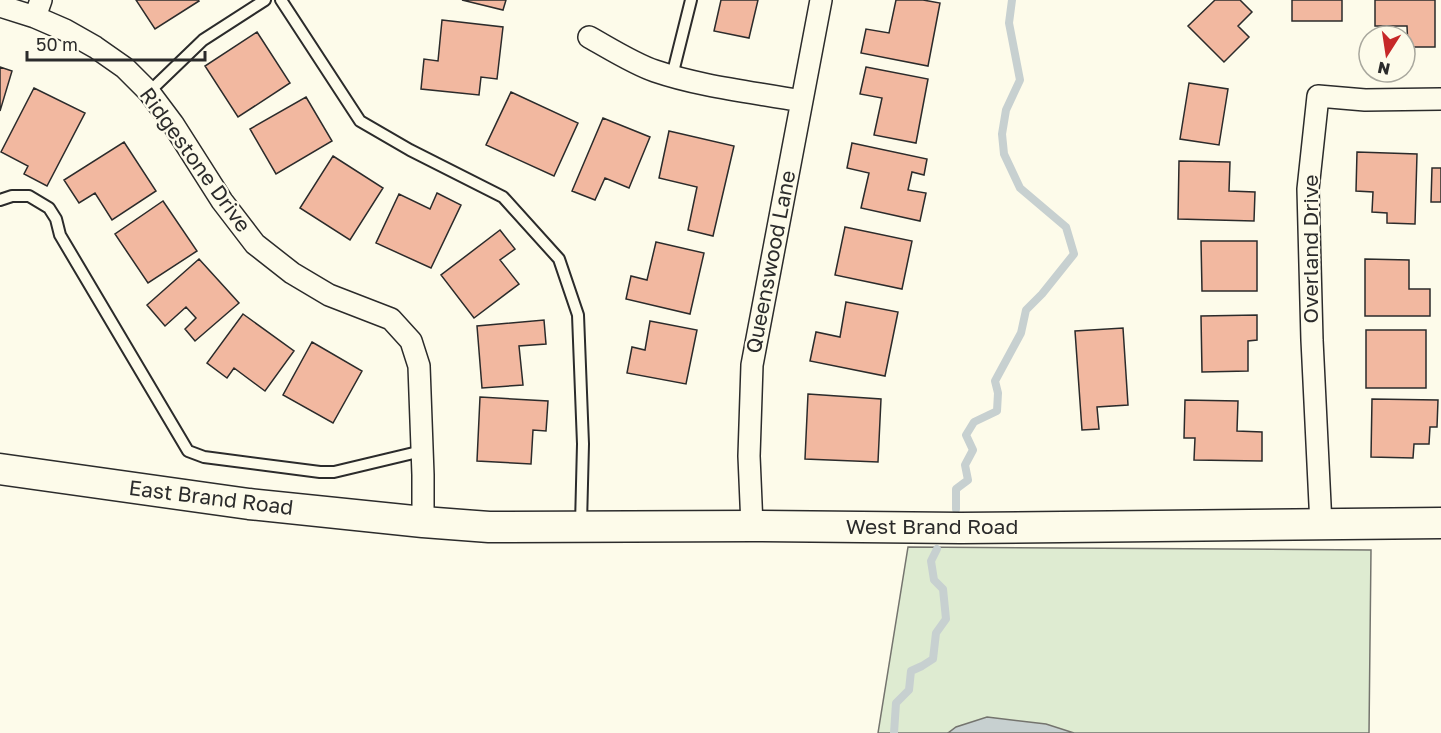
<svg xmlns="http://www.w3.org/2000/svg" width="1441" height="733" font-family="'Golos Text',sans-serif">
  <rect width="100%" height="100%" fill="#fdfbea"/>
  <!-- green -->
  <path fill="#deebd1" stroke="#74746e" stroke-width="1.5" d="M908 547 1371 550 1369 733H878Z"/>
  <!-- water -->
  <path fill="#c7d0d0" stroke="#74746e" stroke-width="1.5" d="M987 717 1046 724 1074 733H948L956 727Z"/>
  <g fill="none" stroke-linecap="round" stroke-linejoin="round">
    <!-- stream -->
    <path stroke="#c7d0d0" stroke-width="8" d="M956 509V489L968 480 965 465 973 450 966 435 974 422 997 411 998 393 995 381 1021 333 1026 310 1042 294 1074 254 1066 227 1020 188 1004 154 1002 134 1006 110 1020 80 1009 23 1012 0
      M894 733 896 703 909 690 911 671 922 666 933 659 936 633 946 619 943 589 934 580 931 561 937 549"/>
  </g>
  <!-- building -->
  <path fill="#f2b8a0" stroke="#2b2b2b" stroke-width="1.5" d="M136 0H198L199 1 155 29Z
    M462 0H506L503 10Z
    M721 0H758L749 38 714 31Z
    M896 0H923L940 3 928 66 861 53 866 29 889 33Z
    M1215 0H1240L1252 12 1238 26 1249 37 1224 62 1188 26Z
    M1292 0H1342V21H1292Z
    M1375 0H1435V47H1408L1407 26H1375Z
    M442 20 503 27 497 79 481 77 479 95 421 89 424 59 438 61Z
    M257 32 290 83 238 117 205 66Z
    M0 67 12 71 0 111Z
    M866 67 928 79 916 143 874 135 882 98 860 94Z
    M1189 83 1228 89 1219 145 1180 139Z
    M34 88 85 113 47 186 24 174 28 166 1 152Z
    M511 92 578 123 554 176 486 145Z
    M306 97 332 141 276 174 250 129Z
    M603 118 650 137 629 188 605 178 595 200 572 191Z
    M669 131 734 146 713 236 688 230 697 187 659 178Z
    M124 142 156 191 112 220 95 193 79 203 64 180Z
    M852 143 927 159 924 175 912 172 908 190 926 193 920 221 861 208 869 173 847 168Z
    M1357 152 1417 154 1415 224 1387 223V213L1372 212 1373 192 1356 191Z
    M333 156 383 188 350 240 300 208Z
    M1179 161 1230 162 1229 191 1255 192 1254 221 1178 219Z
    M1432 168H1441V202H1431Z
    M437 193 461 205 431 268 376 243 399 194 430 209Z
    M163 201 197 251 148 283 115 234Z
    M845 227 912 241 902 289 835 275Z
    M500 230 515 249 500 260 519 284 474 318 441 275Z
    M1201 241H1257V291H1202Z
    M656 242 704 253 690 314 626 299 631 276 647 280Z
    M199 259 239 303 195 341 185 329 196 318 186 307 165 326 147 305Z
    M1365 259 1409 260V289H1430V316H1365Z
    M846 302 898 312 885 376 810 361 816 332 840 337Z
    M243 314 294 351 265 391 234 368 227 378 207 363Z
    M1257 315V340L1248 341V371L1202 372 1201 316Z
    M544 320 546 344 519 346 523 385 482 388 477 326Z
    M650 321 697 330 686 384 627 373 632 347 645 350Z
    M1123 328 1128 405 1097 407 1099 429 1082 430 1075 331Z
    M1366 330H1426V388H1366Z
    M312 342 362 371 333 423 283 395Z
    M808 394 881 399 878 462 805 459Z
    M480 397 548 401 546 431 533 430 531 464 477 461Z
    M1372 399 1438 400 1437 427H1430L1429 444H1414L1413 458 1371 457Z
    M1185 400 1238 401 1237 431 1262 432V461L1194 460 1195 438H1184Z"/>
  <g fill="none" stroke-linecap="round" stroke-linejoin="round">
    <defs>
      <path id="lane" d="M281 0 360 121 410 150 503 197 559 259 578 315 583 444 581 524
        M672 76 691 0
        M149 92 203 40 265 0
        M0 200 12 196H29L49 208 56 219 60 235 188 451 204 457 320 472H334L422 451"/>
      <path id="street" d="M0 6 35 17 65 30 95 47 125 68 149 92 173 124 222 201 255 244 292 273 329 295 391 319 411 341 419 366 423 475V522
        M35 17 41 0
        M589 37C609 48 634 64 655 71 702 87 753 92 801 101
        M1321 525 1312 340 1308 189 1318 96 1365 100 1441 99
        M752 526 749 456 752 365 821 0"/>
      <path id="secondary" d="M0 469 249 504 423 522 489 527 752 526 961 528 1441 523"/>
    </defs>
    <!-- lane casing -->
    <use href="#lane" stroke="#2b2b2b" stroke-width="14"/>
    <!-- street casing -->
    <use href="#street" stroke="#2b2b2b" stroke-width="24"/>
    <!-- secondary casing -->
    <use href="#secondary" stroke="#2b2b2b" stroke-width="33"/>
    <!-- lane -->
    <use href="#lane" stroke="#fdfbea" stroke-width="10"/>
    <!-- street -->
    <use href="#street" stroke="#fdfbea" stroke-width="21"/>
    <!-- secondary -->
    <use href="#secondary" stroke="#fdfbea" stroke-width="30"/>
  </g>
  <g text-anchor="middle" stroke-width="4.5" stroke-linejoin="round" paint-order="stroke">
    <!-- street labels -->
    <g font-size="21" fill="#2b2b2b" stroke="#fdfbea">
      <text transform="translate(195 160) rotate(54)" y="7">Ridgestone Drive</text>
      <text transform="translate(1311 249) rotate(-90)" y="7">Overland Drive</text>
      <text transform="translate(771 262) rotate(-79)" y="7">Queenswood Lane</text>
      <text transform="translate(211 498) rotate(7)" y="7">East Brand Road</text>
      <text x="932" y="534">West Brand Road</text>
    </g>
  </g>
  <!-- north arrow -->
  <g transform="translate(1387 54) rotate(192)"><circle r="28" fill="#fdfbea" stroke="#a9a89e" stroke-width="1.5"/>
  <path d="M0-4.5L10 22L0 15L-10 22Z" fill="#c62828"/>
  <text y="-9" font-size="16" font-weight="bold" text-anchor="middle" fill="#2b2b2b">N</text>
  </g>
  <!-- scale -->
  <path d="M27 51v9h178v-9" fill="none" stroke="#2b2b2b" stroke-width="3"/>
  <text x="36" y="51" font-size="18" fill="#2b2b2b" stroke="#fdfbea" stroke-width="4.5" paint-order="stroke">50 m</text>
</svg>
